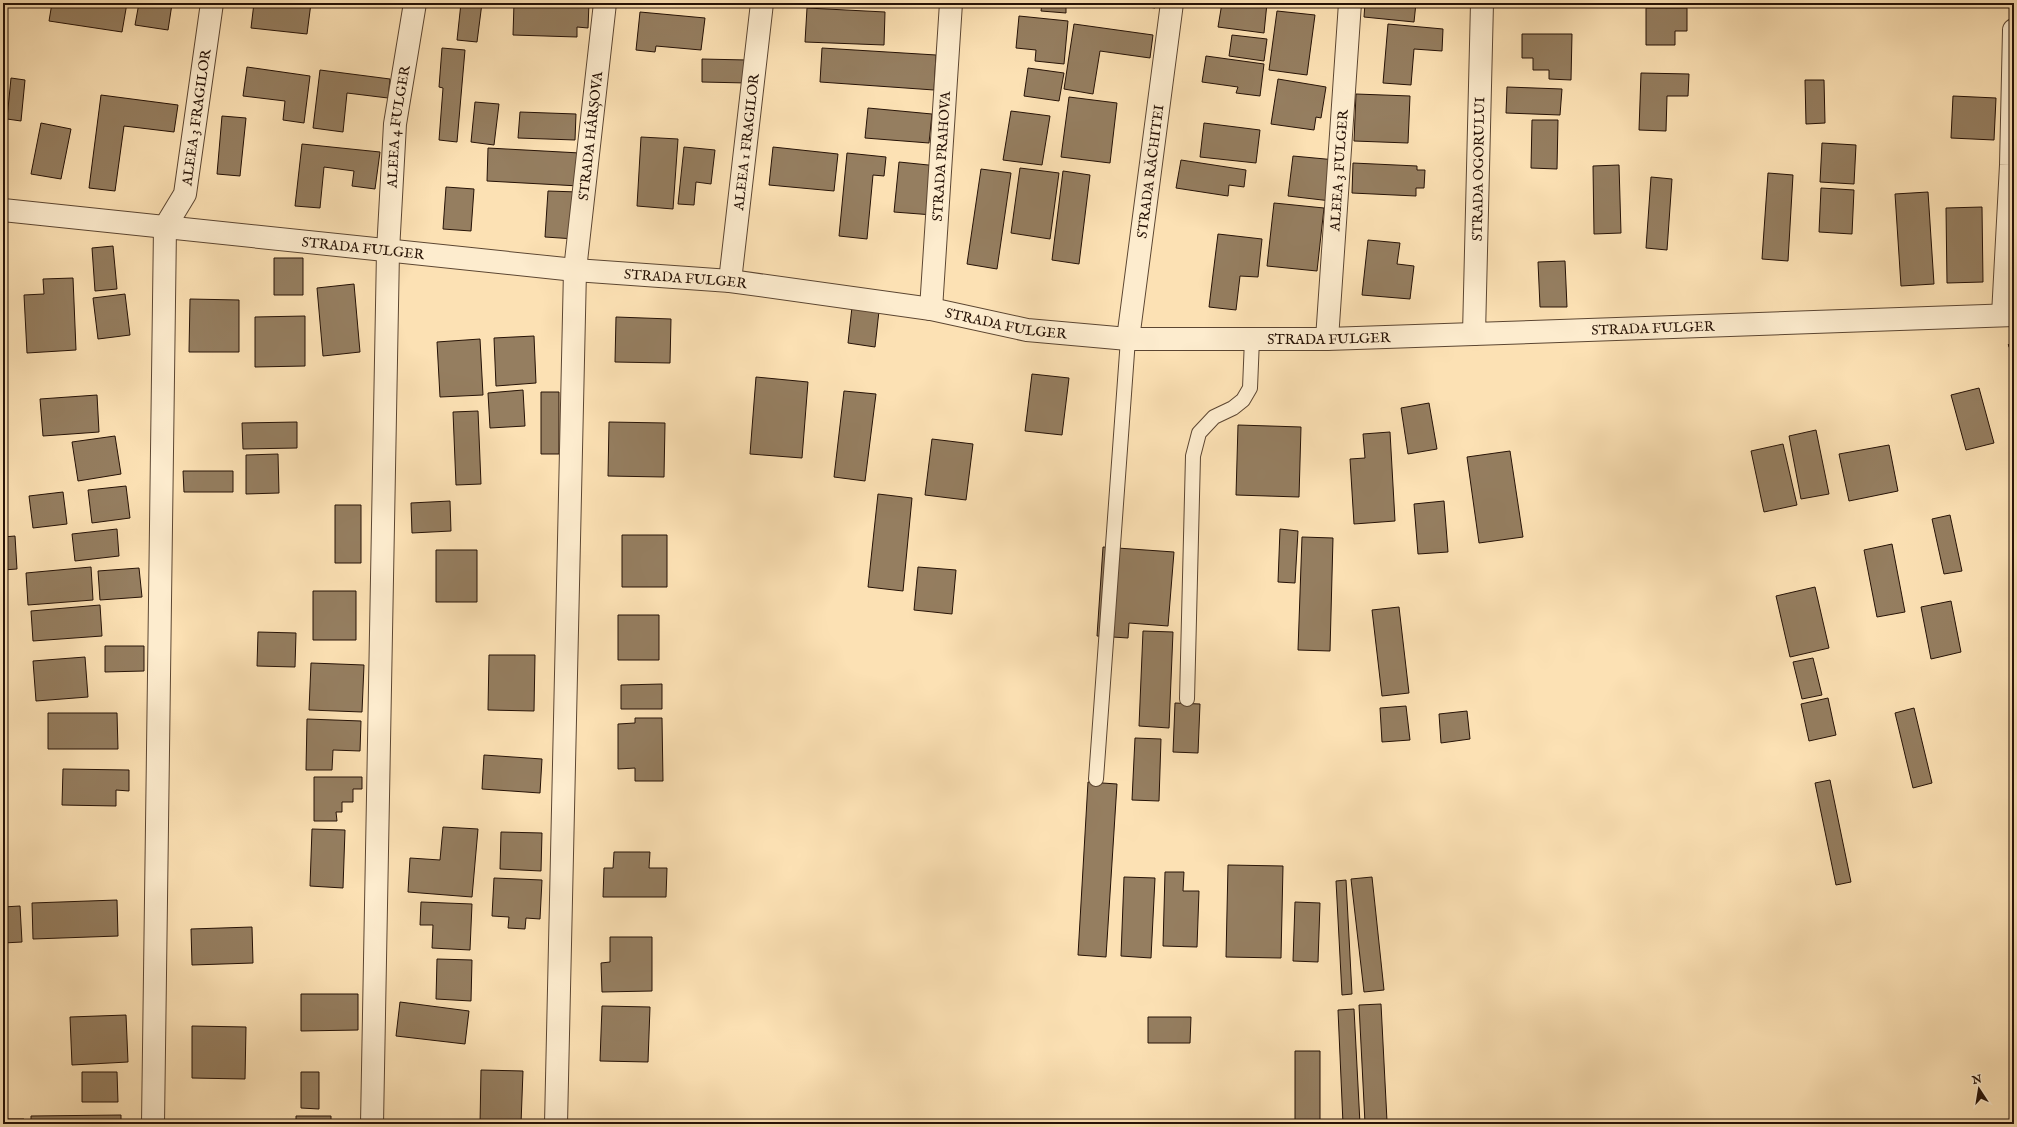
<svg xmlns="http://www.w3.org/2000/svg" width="2017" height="1127" font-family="'IM FELL English',serif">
  <rect width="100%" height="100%" fill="#fce1b4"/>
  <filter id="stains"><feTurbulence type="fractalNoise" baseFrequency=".005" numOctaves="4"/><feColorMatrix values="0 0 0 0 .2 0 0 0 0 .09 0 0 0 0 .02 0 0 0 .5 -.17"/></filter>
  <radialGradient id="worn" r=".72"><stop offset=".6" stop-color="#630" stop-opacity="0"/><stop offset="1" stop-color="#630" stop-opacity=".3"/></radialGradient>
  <!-- building -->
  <path fill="#957e60" stroke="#261206" d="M52 3H127L122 32 49 21Z
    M139 3 172 4 168 30 135 25Z
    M254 3H311L307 34 251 28Z
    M461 3H482L477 42 457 40Z
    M514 3H589L588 28 577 27V37L513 35Z
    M1042 3H1066V13L1041 11Z
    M1125 3H1156L1155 8Z
    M1222 3H1267L1264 33 1218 27Z
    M1365 3H1416L1414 22 1364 17Z
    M807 8 885 12 884 45 805 42Z
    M1646 8H1687V31H1675V45H1646Z
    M1277 11 1315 15 1307 75 1269 70Z
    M640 12 705 18 701 50 656 46 655 52 636 50Z
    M1019 16 1068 21 1064 64 1035 61 1036 50 1016 48Z
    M1074 24 1153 35 1150 58 1100 51 1093 94 1064 89Z
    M1388 24 1443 29 1442 51 1414 49 1411 85 1383 83Z
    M1522 34H1572L1571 80 1549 79V70H1533V58H1522Z
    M1232 35 1267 39 1264 61 1229 56Z
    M442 48 465 50 457 142 439 140 443 88 439 87Z
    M822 48 936 55 934 90 820 82Z
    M1206 56 1264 64 1260 96 1236 93 1238 87 1202 82Z
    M702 59 747 60V83L702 82Z
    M247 67 310 76 304 123 283 120 285 101 243 96Z
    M1028 68 1064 73 1059 101 1024 96Z
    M320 70 390 79 388 98 347 93 343 132 313 128Z
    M1641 73 1689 74 1688 96H1667L1666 131 1639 130Z
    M11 78 25 80 21 121 7 119Z
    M1278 79 1326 87 1321 118 1316 117 1314 130 1271 124Z
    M1805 80H1824L1825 123 1806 124Z
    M1507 87 1562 89 1560 115 1506 113Z
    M1356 94 1410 96 1408 143 1354 141Z
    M101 95 178 105 174 132 124 126 115 191 89 188Z
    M1953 96 1996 98 1994 140 1951 138Z
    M1069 97 1117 103 1110 163 1061 157Z
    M475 102 499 104 494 145 471 142Z
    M868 108 932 114 929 143 865 138Z
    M1011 111 1050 116 1042 165 1003 160Z
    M520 112 576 114 575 140 518 138Z
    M222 116 246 118 240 176 217 174Z
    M1532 120H1558L1557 169 1531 168Z
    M41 123 71 129 61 179 31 174Z
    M1204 123 1260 130 1256 163 1200 157Z
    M641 137 678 139 673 209 637 206Z
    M1822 143 1856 145 1854 184 1820 182Z
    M302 144 380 152 375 189 352 186 354 171 324 167 320 208 295 206Z
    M684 147 715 150 711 184 696 182 694 205 678 204Z
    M773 147 838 154 834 191 769 185Z
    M488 148 580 153 579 186 487 181Z
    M847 153 886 157 884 176 873 175 867 239 839 236Z
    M1293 156 1336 160 1331 201 1288 196Z
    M1181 160 1246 170 1244 187 1229 185 1228 196 1176 188Z
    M899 162 938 166 933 215 894 212Z
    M1353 163 1417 166V170H1425L1424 188H1416V196L1352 193Z
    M1619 165 1621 233 1594 234 1593 166Z
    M1020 168 1059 173 1050 239 1011 233Z
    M981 169 1011 173 997 269 967 264Z
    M1063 171 1090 175 1079 264 1052 260Z
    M1768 173 1793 175 1788 261 1762 259Z
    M1651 177 1672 179 1667 250 1646 248Z
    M446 187 474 189 471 231 443 229Z
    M1821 188 1854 190 1852 234 1819 232Z
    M548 191 578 192 575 239 545 237Z
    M1928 192 1934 284 1901 286 1895 194Z
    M1274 203 1324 208 1317 271 1267 266Z
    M1982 207 1983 282 1947 283 1946 208Z
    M1218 234 1262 239 1258 277 1240 276 1236 310 1209 307Z
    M1368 240 1400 243 1397 264 1414 266 1410 299 1362 295Z
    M113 246 117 289 95 291 92 248Z
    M274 258H303V295H274Z
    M1565 261 1567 307H1540L1538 262Z
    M73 278 76 350 27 353 24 295 44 294 43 279Z
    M354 284 360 352 323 356 317 288Z
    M125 294 130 335 98 339 93 298Z
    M190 299 239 300V352H189Z
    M852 307 879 311 875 347 848 343Z
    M305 316V366L255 367V317Z
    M616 317 671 319 670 363 615 362Z
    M534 336 536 383 496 386 494 338Z
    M480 339 483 395 440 397 437 342Z
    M1032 374 1069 378 1062 435 1025 431Z
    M756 377 808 382 802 458 750 454Z
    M1979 388 1994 443 1966 450 1951 395Z
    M523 390 525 426 490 428 488 393Z
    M844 391 876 394 865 481 834 477Z
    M541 392H559V454H541Z
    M97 395 99 432 43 436 40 399Z
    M1429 403 1437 449 1408 454 1401 408Z
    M478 411 481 484 456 485 453 412Z
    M297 422V448L243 449 242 423Z
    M609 422 665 423 664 477 608 476Z
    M1238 425 1301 427 1299 497 1236 495Z
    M1816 430 1829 494 1801 499 1789 436Z
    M1390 432 1395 521 1354 524 1350 459 1365 458 1363 434Z
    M115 436 121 474 78 481 72 442Z
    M932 439 973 444 966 500 925 495Z
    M1783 444 1797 505 1764 512 1751 451Z
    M1889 445 1898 491 1849 501 1839 454Z
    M1510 451 1523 537 1479 543 1467 457Z
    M278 454 279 493 246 494V455Z
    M183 471H233V492H184Z
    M126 486 130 518 92 523 88 490Z
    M63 492 67 524 33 528 29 496Z
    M878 494 912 498 903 591 868 587Z
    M450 501 451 531 412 533 411 503Z
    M1444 501 1448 552 1418 554 1414 504Z
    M335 505H361V563H335Z
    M1950 515 1962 571 1944 574 1932 519Z
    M117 529 119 556 75 561 72 534Z
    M1280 529 1298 531 1295 583 1278 582Z
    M622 535H667V587H622Z
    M15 536 17 569 3 570V537Z
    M1302 537 1333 538 1330 651 1298 650Z
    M1892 544 1905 612 1877 617 1864 550Z
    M1103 547 1174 552 1168 626 1129 623 1128 638 1097 636Z
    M436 550H477V602H436Z
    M91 567 93 600 28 605 26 573Z
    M918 567 956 570 952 614 914 610Z
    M139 568 142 597 100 600 98 571Z
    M1815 587 1829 648 1790 657 1776 596Z
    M313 591H356V640H313Z
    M1951 601 1961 652 1931 659 1921 607Z
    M100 605 102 636 33 641 31 611Z
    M1399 607 1409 693 1382 696 1372 610Z
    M618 615H659V660H618Z
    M1143 631 1173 632 1169 728 1139 726Z
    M258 632 296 633 295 667 257 666Z
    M105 646H144V671L105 672Z
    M489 655H535L534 711 488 710Z
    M85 657 88 697 36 701 33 661Z
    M1813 658 1822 695 1802 699 1793 662Z
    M311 663 364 665 362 712 309 710Z
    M662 684V709H621V685Z
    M1828 698 1836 735 1809 741 1801 704Z
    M1175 703 1200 704 1198 753 1173 752Z
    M1406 706 1410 740 1382 742 1380 708Z
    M1914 708 1932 783 1913 788 1895 713Z
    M1467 711 1470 739 1441 743 1439 714Z
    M48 713H117L118 749H48Z
    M635 718H662L663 781H635V768L618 769V724L635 723Z
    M307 719 361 721 360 751 333 750 332 770H306Z
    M1135 738 1161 739 1159 801 1132 800Z
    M484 755 542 759 540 793 482 789Z
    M63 769 129 770V791L116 790V806L62 805Z
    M314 777H362V789H353V802H342V812H336L337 821H314Z
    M1830 780 1851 882 1836 885 1815 783Z
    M1088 782 1117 784 1106 957 1078 955Z
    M443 827 478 829 472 897 408 892 410 858 440 860Z
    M312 829 345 830 343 888 310 886Z
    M501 832 542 833 541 871 500 869Z
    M614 852H650L649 868H667L666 897H603L604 868H613Z
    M1228 865 1283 866 1281 958 1226 957Z
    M1165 872H1184L1183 891H1199L1197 947 1163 946Z
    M1124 877 1155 878 1151 958 1121 956Z
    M1372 877 1384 990 1364 992 1351 879Z
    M494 878 542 880 540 919 526 918 525 929 508 928 509 917 492 916Z
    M1346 880 1352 994 1342 995 1336 881Z
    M117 900 118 936 33 939 32 903Z
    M421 902 472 904 470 950 432 948 433 925H420Z
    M1295 902 1320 903 1318 962 1293 961Z
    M20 906 22 942 3 943V907Z
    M252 927 253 963 192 965 191 929Z
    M610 937H652V991L602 992 601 963 610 962Z
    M437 959 472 960 471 1001 436 999Z
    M301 994H358V1030L301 1031Z
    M400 1002 469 1011 465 1044 396 1036Z
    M1381 1004 1387 1121 1365 1123 1359 1005Z
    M602 1006 650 1007 648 1062 600 1061Z
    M1354 1009 1360 1124H1343L1338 1010Z
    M126 1015 128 1062 72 1065 70 1017Z
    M1148 1017H1191L1190 1043H1148Z
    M192 1026 246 1027 245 1079 192 1078Z
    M1295 1051H1320V1124H1295Z
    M481 1070 523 1071 521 1124H480Z
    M82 1072H117L118 1102H82Z
    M301 1072H319V1109L301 1108Z
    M121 1115V1124H31V1116Z
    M296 1116H331V1124H296Z
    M3 1119H24V1124H3Z"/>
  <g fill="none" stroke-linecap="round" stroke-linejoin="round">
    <defs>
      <path id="service" d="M1187 699 1193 456 1199 433 1214 417 1233 408 1243 400 1250 388 1252 339
        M1096 779 1128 339"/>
      <g id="minor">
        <path id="s1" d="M3 210 575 270 730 281 931 309 1027 330 1128 339H1327L1474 334"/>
        <path id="s2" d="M730 281 762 3"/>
        <path id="s3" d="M931 309 951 3"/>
        <path d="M2003 315 2011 165 2014 30"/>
        <path id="s4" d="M1128 339 1172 3"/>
        <path id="s5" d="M1327 339 1350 3"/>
        <path id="s6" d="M153 1124 165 227 185 194 212 3"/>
        <path id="s7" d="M372 1124 388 251 395 124 415 3"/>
        <path id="s8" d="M556 1124 575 270 605 3"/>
      </g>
      <g id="tertiary">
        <path id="s9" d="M1482 3 1474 334 2014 315"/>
      </g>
    </defs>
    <!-- service casing -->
    <use href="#service" stroke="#5c4632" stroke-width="16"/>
    <!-- minor casing -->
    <use href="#minor" stroke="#5c4632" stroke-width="24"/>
    <!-- tertiary casing -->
    <use href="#tertiary" stroke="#5c4632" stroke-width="24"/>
    <!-- path -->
    <path stroke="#261206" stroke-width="2.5" stroke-dasharray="3 2" stroke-linecap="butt" d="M2009 344 2014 365"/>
    <!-- service -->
    <use href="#service" stroke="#fdecce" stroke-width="14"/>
    <!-- minor -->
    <use href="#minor" stroke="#fdecce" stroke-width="22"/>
    <!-- tertiary -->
    <use href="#tertiary" stroke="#fdecce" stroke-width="22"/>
  </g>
  <g text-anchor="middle" stroke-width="3" stroke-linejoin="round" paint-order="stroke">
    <!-- street labels -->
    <g font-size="14" fill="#261206" stroke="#fdecce">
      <text dy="5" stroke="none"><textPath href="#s6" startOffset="1013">ALEEA 3 FRAGILOR</textPath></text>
      <text dy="5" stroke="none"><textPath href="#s7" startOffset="998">ALEEA 4 FULGER</textPath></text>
      <text dy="5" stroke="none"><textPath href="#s8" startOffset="989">STRADA HÂRȘOVA</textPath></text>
      <text dy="5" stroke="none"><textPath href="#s2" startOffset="140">ALEEA 1 FRAGILOR</textPath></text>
      <text dy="5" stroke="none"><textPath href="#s3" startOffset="153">STRADA PRAHOVA</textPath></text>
      <text transform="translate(1478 169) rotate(-89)" y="5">STRADA OGORULUI</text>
      <text dy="5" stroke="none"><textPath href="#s4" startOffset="169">STRADA RĂCHITEI</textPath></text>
      <text dy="5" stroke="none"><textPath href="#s5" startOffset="169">ALEEA 3 FULGER</textPath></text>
      <text dy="5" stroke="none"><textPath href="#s1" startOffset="362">STRADA FULGER</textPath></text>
      <text dy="5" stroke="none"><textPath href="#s1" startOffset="686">STRADA FULGER</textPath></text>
      <text dy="5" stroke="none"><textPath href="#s1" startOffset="1010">STRADA FULGER</textPath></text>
      <text dy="5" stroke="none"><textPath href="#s9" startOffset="510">STRADA FULGER</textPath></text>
      <text dy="5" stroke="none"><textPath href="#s1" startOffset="1334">STRADA FULGER</textPath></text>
    </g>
  </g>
  <!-- margin -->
  <rect width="2017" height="1127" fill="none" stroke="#fce1b4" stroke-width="16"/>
  <rect x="4" y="4" width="2009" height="1119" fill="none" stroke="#261206" stroke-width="2"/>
  <rect x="8" y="8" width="2001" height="1111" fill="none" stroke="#261206"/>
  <!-- north arrow -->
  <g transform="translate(1979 1089) rotate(348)" stroke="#fdecce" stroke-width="3" paint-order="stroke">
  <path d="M0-3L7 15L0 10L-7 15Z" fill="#261206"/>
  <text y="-6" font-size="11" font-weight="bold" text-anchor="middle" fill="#261206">N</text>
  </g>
  <rect width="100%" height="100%" filter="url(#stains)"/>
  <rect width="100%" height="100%" fill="url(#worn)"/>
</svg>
